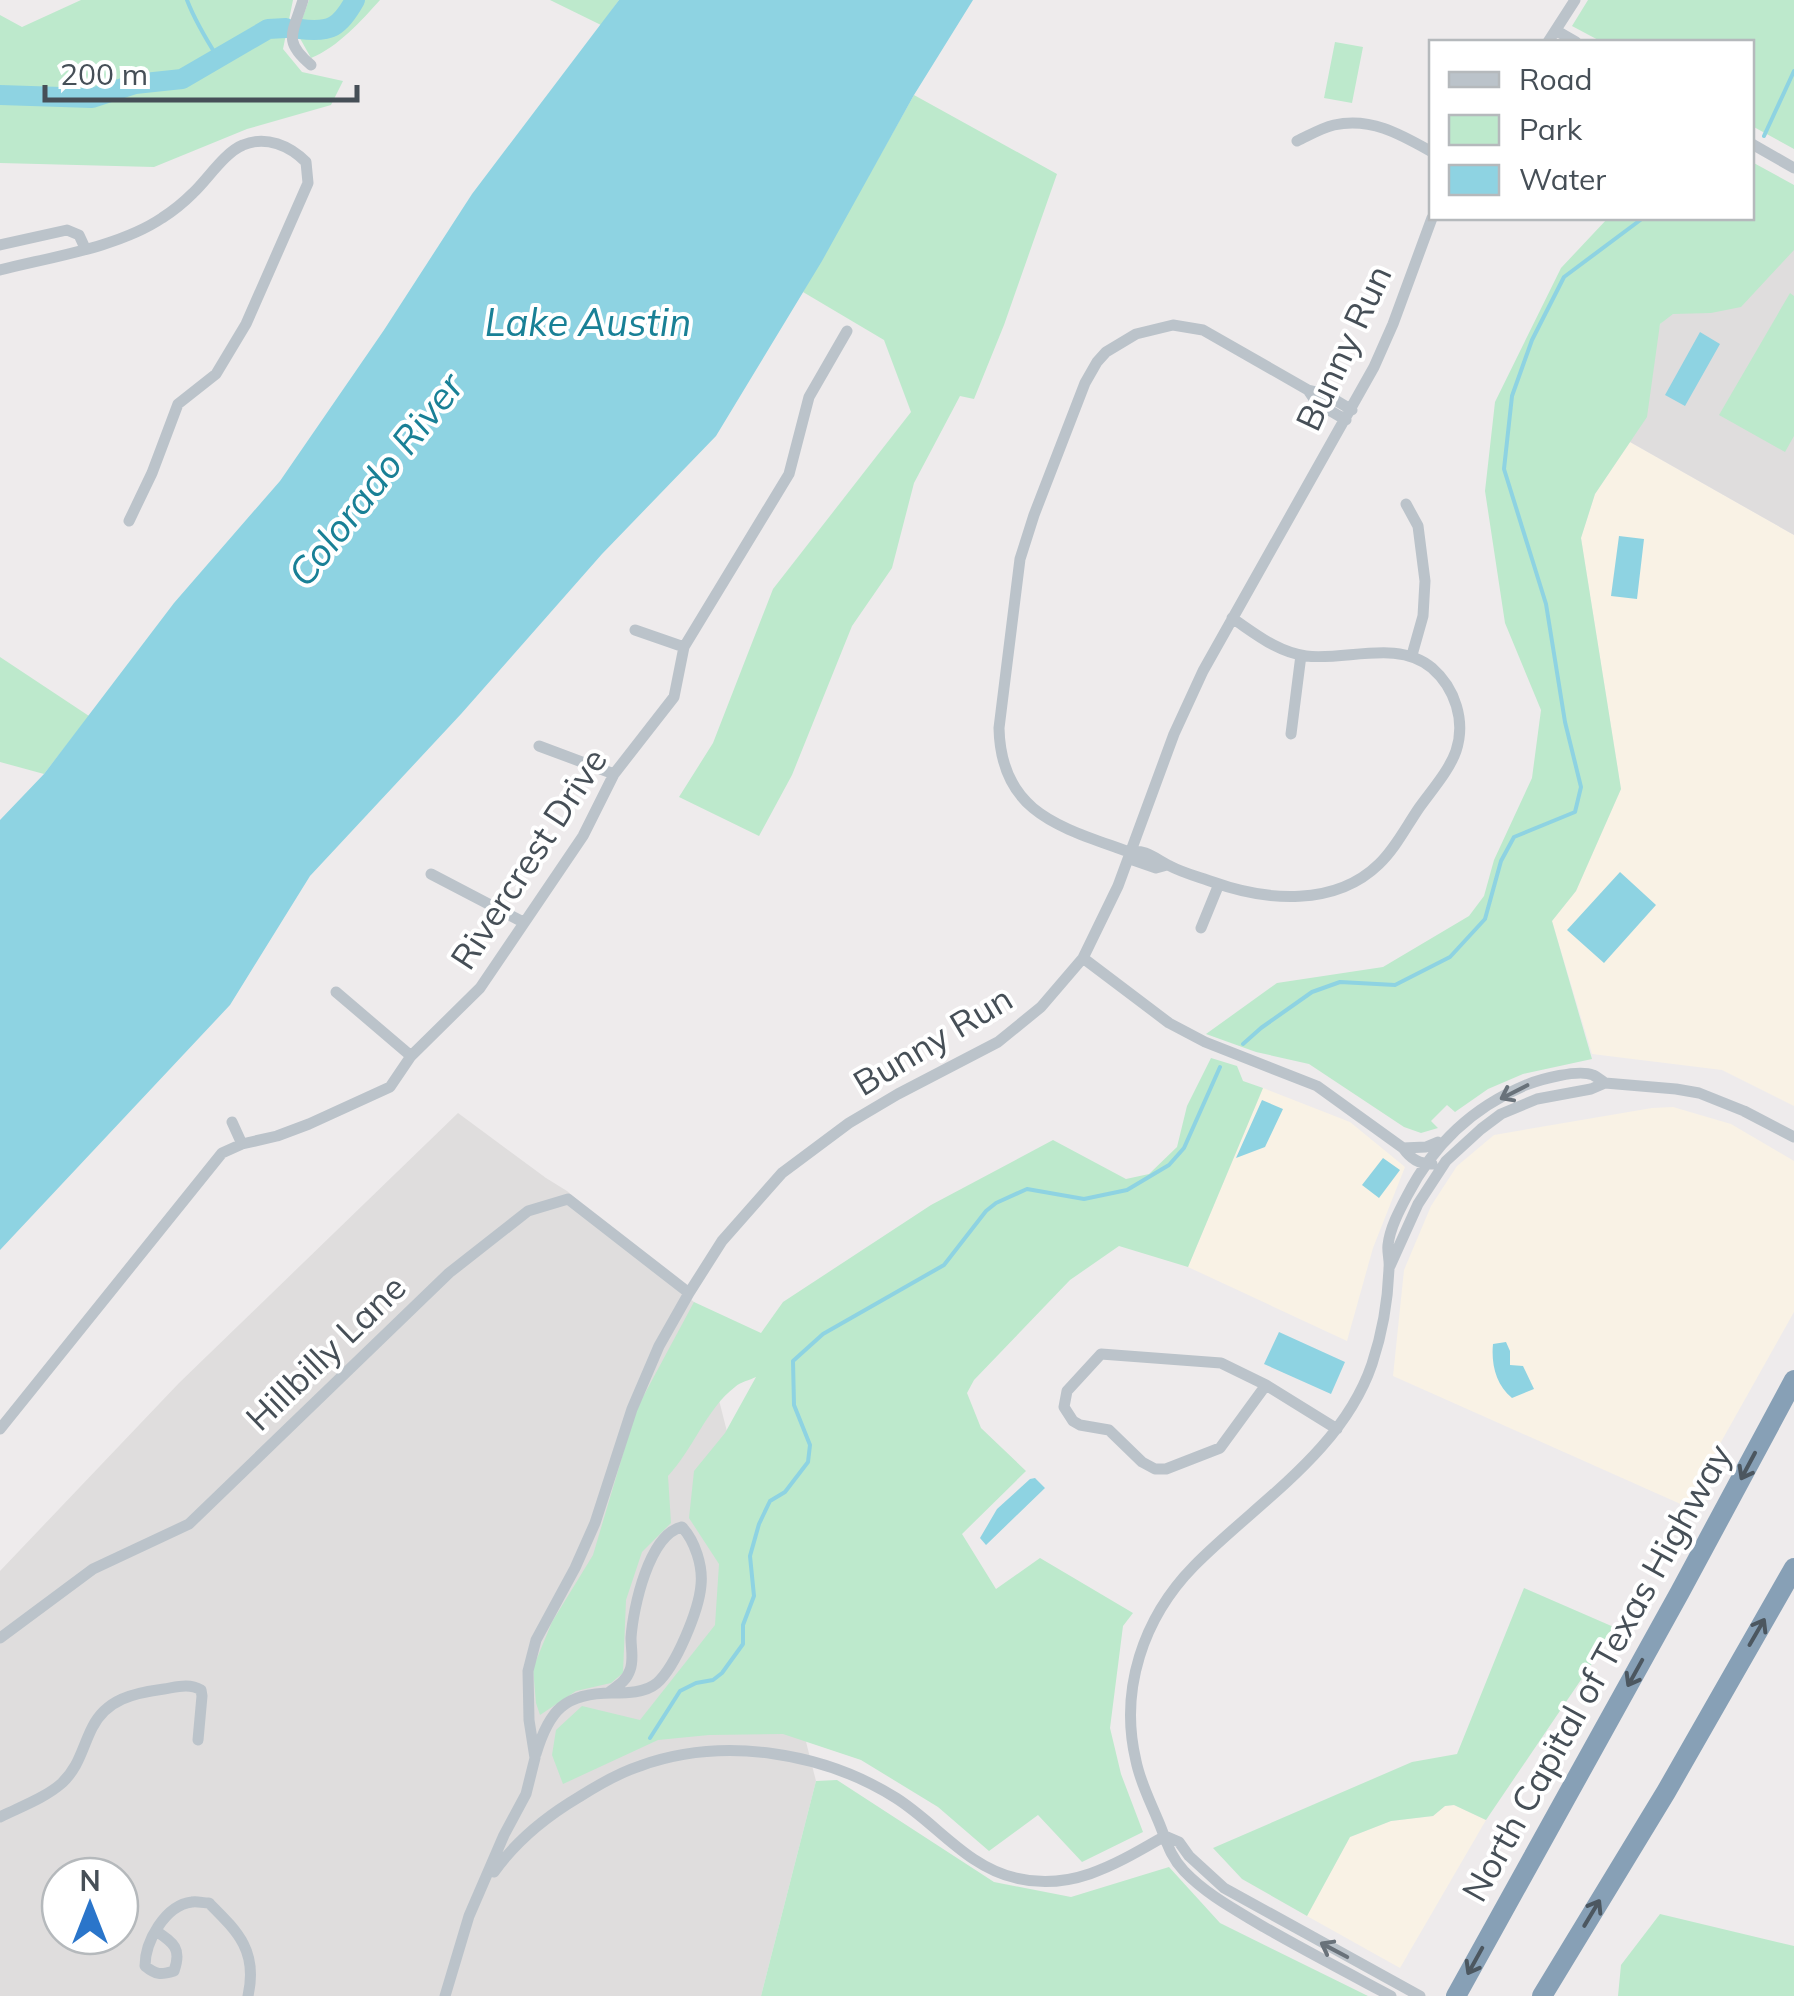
<svg xmlns="http://www.w3.org/2000/svg" width="1794" height="1996" font-family="Mulish,sans-serif">
  <rect width="100%" height="100%" fill="#eeebec"/>
  <!-- commercial -->
  <path fill="#f9f2e5" d="M1630 442 1794 535V1106L1722 1070 1592 1054 1552 921 1576 891 1621 789 1581 538 1595 494Z
    M1263 1088 1350 1122 1405 1167 1373 1248 1347 1341 1188 1267Z
    M1673 1107 1731 1124 1794 1161V1312L1685 1506 1393 1376 1404 1270 1431 1206 1457 1166 1494 1135 1652 1108Z
    M1454 1805 1486 1820 1400 1968 1307 1916 1350 1837 1391 1821 1433 1816 1445 1806Z"/>
  <!-- education -->
  <path fill="#dfdddd" fill-rule="evenodd" d="M1794 193V535L1630 442 1660 324Z
    M458 1113 546 1178 567 1191 694 1302 816 1781 761 1996H0V1571L179 1383ZM60 1876H120V1936H60Z"/>
  <!-- green -->
  <path fill="#bde9cc" d="M81 0H293L283 49 302 72 343 81 331 105 247 129 154 167 0 163V15L22 27Z
    M309 0H380C361 21 338 47 311 58L297 33Z
    M550 0H619L601 25Z
    M1588 0H1794V149L1752 126V42H1602L1572 26Z
    M1335 42 1363 47 1352 103 1324 98Z
    M914 95 1057 174 1004 325 974 399 960 396 914 483 892 568 852 626 792 775 759 836 679 797 713 743 773 589 911 412 884 340 803 292Z
    M1752 162 1794 185V250L1741 307 1711 313 1673 314 1660 324 1647 417 1595 494 1581 538 1621 789 1576 891 1552 921 1592 1059 1523 1074 1488 1089 1455 1112 1447 1105 1431 1121 1438 1128 1421 1133 1404 1127 1309 1064 1256 1052 1206 1034 1277 983 1383 967 1469 916 1484 896 1494 860 1532 778 1541 710 1505 623 1485 491 1495 402 1561 268 1608 218H1752Z
    M1790 293 1794 296V436L1785 452 1719 415Z
    M0 657 89 716 44 774 0 762Z
    M1211 1058 1237 1066 1243 1081 1263 1088 1188 1267 1119 1246 1070 1280 974 1380 967 1393 981 1428 1026 1471 962 1534 996 1589 1040 1558 1133 1613 1123 1626 1110 1728 1121 1774 1143 1832 1082 1862 1038 1815 989 1851 938 1807 861 1760 783 1734 709 1735 658 1740 563 1784 552 1755 556 1730 582 1706 640 1720 715 1625 719 1564 689 1518 694 1471 725 1433 756 1377C750 1380 740 1382 735 1387 707 1408 692 1451 668 1476L671 1523 642 1552 626 1600 623 1673 611 1683 576 1691 540 1715 536 1703 533 1668 552 1622 593 1555 636 1410 694 1302 761 1333 783 1302 931 1205 1053 1140 1126 1179 1149 1174 1177 1147 1187 1106Z
    M1524 1588 1616 1628 1486 1820 1454 1805 1445 1806 1433 1816 1391 1821 1350 1837 1307 1916 1242 1879 1213 1848 1412 1762 1457 1754Z
    M837 1780 994 1882 1071 1897 1169 1867 1220 1923 1368 1996H761L816 1781Z
    M1660 1914 1794 1946V1996H1618L1621 1965Z"/>
  <!-- water -->
  <path fill="#8ed3e2" d="M619 0H973L914 95 822 261 716 436 602 554 461 714 310 876 230 1005 0 1250V820L44 774 174 603 280 481 384 330 472 194Z
    M1700 332 1720 344 1685 406 1665 395Z
    M1619 536 1644 539 1637 599 1611 596Z
    M1620 872 1656 905 1604 963 1567 930Z
    M1262 1100 1283 1109 1265 1147 1236 1158Z
    M1383 1158 1400 1170 1379 1198 1362 1185Z
    M1279 1332 1345 1362 1331 1394 1264 1364Z
    M1506 1342 1510 1351V1365L1523 1366 1534 1389 1512 1398C1496 1385 1491 1364 1493 1344Z
    M1035 1478 1045 1488 986 1545 980 1538 997 1509 1030 1479Z"/>
  <g fill="none" stroke-linecap="round" stroke-linejoin="round">
    <!-- stream -->
    <path stroke="#8ed3e2" stroke-width="4" d="M187 0C195 21 206 39 218 58
      M1764 136 1794 71
      M1243 1044 1261 1028 1312 992 1340 982 1395 985 1450 957 1485 919 1501 861 1514 837 1575 812 1581 787 1565 722 1546 604 1504 469 1512 396 1532 340 1564 277 1643 218
      M650 1738 680 1691 696 1683 713 1680 722 1673 743 1644V1625L754 1596 750 1556 759 1524 770 1501 785 1492 808 1462 810 1445 794 1405 793 1361 823 1334 944 1265 986 1211 996 1203 1027 1189 1084 1199 1127 1190 1169 1165 1184 1148 1220 1067"/>
    <!-- river -->
    <path stroke="#8ed3e2" stroke-width="20" d="M300 29C331 33 340 27 355 0
      M0 95 92 98 135 84 182 79 268 29 286 28"/>
    <!-- street -->
    <path stroke="#bbc3ca" stroke-width="11" d="M303 0C293 33 282 41 311 65
      M1557 31 1576 42
      M1548 42 1575 0
      M1297 141C1308 136 1321 128 1334 125 1371 117 1400 134 1432 152
      M1752 144 1794 168
      M0 245 67 230 79 235 85 248
      M0 270C51 257 119 247 162 218 173 211 184 202 193 193 207 180 225 152 243 145 266 135 290 146 306 162L308 183 246 324 216 374 178 404 152 473 129 521
      M1308 390 1325 394 1352 410
      M1406 504 1418 526 1425 581 1423 616 1412 655
      M1232 618C1256 634 1277 652 1306 656 1346 661 1398 639 1432 668 1455 688 1466 721 1456 751 1449 771 1431 791 1419 808 1406 827 1395 849 1379 864 1335 907 1266 901 1213 882 1199 877 1183 873 1170 866 1157 860 1145 848 1129 852 1061 827 1001 814 999 728L1020 559 1034 515 1085 383 1097 362 1106 352 1136 334 1173 325 1203 330 1308 390 1317 403 1346 420
      M635 630 684 647
      M1291 734 1301 655
      M539 746 614 774
      M1129 852 1133 860 1156 868 1167 865
      M431 874 523 922
      M1201 928 1219 884
      M1083 958 1169 1023 1205 1042 1317 1086 1403 1148C1411 1159 1419 1164 1432 1164
      M336 992 411 1056
      M232 1122 242 1144
      M1403 1148 1426 1147 1438 1142
      M1390 1266 1418 1204 1446 1161 1481 1129 1501 1114 1537 1099 1591 1089 1605 1083 1676 1089 1699 1093 1744 1111 1794 1137
      M1266 1385 1220 1448 1166 1469H1155L1142 1462 1109 1430 1080 1425 1073 1421 1064 1407 1067 1391 1101 1354 1221 1363 1266 1385 1337 1429
      M0 1429 222 1153 242 1144 277 1136 309 1124 390 1087 411 1056 480 988 583 836 614 774 674 697 684 647 789 474 809 397 847 331
      M0 1638 93 1569 189 1524 449 1273 528 1211 568 1199 689 1293
      M536 1754C549 1710 565 1693 612 1693 627 1693 645 1693 657 1683 676 1666 699 1610 701 1585 703 1566 695 1541 682 1527 649 1534 633 1608 631 1638 631 1649 634 1660 630 1670 626 1682 617 1686 608 1693
      M0 1817C20 1807 45 1798 62 1783 79 1767 82 1748 92 1728 106 1699 134 1693 164 1689 177 1687 189 1683 201 1690L202 1696 198 1740
      M1165 1836 1179 1842 1189 1856 1224 1888 1420 1996
      M494 1872C516 1841 547 1816 579 1797 598 1785 618 1773 640 1766 723 1736 823 1752 896 1798 937 1824 967 1867 1016 1878 1072 1892 1118 1863 1165 1836
      M156 1931C174 1943 182 1949 174 1971 161 1975 156 1975 145 1966 145 1942 165 1905 192 1902 197 1901 203 1903 209 1903 238 1932 258 1951 248 1996
      M445 1996 469 1916 504 1835 526 1794 535 1758 529 1720 528 1671 536 1640 575 1568 595 1523 632 1409 659 1346 689 1293 722 1241 782 1173 849 1123 898 1094 998 1042 1041 1007 1083 958 1118 886 1174 734 1203 671 1374 367 1393 324 1432 218
      M1391 1996C1348 1973 1306 1951 1264 1927 1236 1910 1207 1895 1184 1871 1168 1854 1166 1838 1157 1818 1149 1799 1140 1781 1136 1761 1119 1690 1143 1618 1194 1566 1256 1503 1342 1452 1372 1364 1382 1334 1388 1300 1389 1268 1390 1260 1387 1253 1388 1245 1390 1228 1399 1211 1407 1196 1433 1145 1473 1107 1526 1085 1541 1079 1578 1069 1593 1075 1597 1077 1601 1080 1605 1083"/>
    <!-- highway -->
    <path stroke="#87a0b6" stroke-width="20" d="M1456 1996 1680 1592 1794 1380
      M1542 1996 1666 1792 1794 1568"/>
  </g>
  <!-- one-way arrows -->
  <defs><path id="oneway-shaft" d="M-6 0H5M1.5-3L5.5 0L1.5 3" fill="none" stroke-width="1.6" stroke-linecap="round" stroke-linejoin="round" transform="scale(2.5)"/></defs>
  <g stroke="#69727a">
    <use href="#oneway-shaft" transform="translate(1514 1092) rotate(153)"/>
    <use href="#oneway-shaft" transform="translate(1334 1950) rotate(-152)"/>
  </g>
  <g stroke="#4c5760">
    <use href="#oneway-shaft" transform="translate(1748 1466) rotate(118)"/>
    <use href="#oneway-shaft" transform="translate(1757 1632) rotate(-60)"/>
    <use href="#oneway-shaft" transform="translate(1635 1673) rotate(119)"/>
    <use href="#oneway-shaft" transform="translate(1592 1913) rotate(-59)"/>
    <use href="#oneway-shaft" transform="translate(1475 1961) rotate(119)"/>
  </g>
  <g text-anchor="middle" stroke-width="8" stroke-linejoin="round" paint-order="stroke">
    <!-- street labels -->
    <g font-size="35" fill="#464f57" stroke="#fff">
      <text transform="translate(1344 348) rotate(-65)" y="12">Bunny Run</text>
      <text transform="translate(529 859) rotate(-57)" y="12">Rivercrest Drive</text>
      <text transform="translate(933 1041) rotate(-31)" y="12">Bunny Run</text>
      <text transform="translate(326 1353) rotate(-44)" y="12">Hillbilly Lane</text>
      <text transform="translate(1597 1673) rotate(-61)" y="12">North Capital of Texas Highway</text>
    </g>
    <!-- water labels -->
    <g font-size="38" font-style="italic" fill="#198096" stroke="#fff">
      <text x="588" y="336">Lake Austin</text>
      <text transform="translate(376 480) rotate(-52)" y="13">Colorado River</text>
    </g>
  </g>
  <!-- legend -->
  <rect x="1429" y="40" width="325" height="180" fill="#ffffff" stroke="#b5b9bc" stroke-width="2.5"/>
  <rect x="1449" y="72" width="50" height="15" fill="#bbc3ca" stroke="#b5b9bc" stroke-width="2.5"/>
  <text x="1519" y="90" font-size="30" fill="#464f57">Road</text>
  <rect x="1449" y="115" width="50" height="30" fill="#bde9cc" stroke="#b5b9bc" stroke-width="2.5"/>
  <text x="1519" y="140" font-size="30" fill="#464f57">Park</text>
  <rect x="1449" y="165" width="50" height="30" fill="#8ed3e2" stroke="#b5b9bc" stroke-width="2.5"/>
  <text x="1519" y="190" font-size="30" fill="#464f57">Water</text>
  <!-- north arrow -->
  <g transform="translate(90 1906)"><circle r="48" fill="#ffffff" stroke="#b5b9bc" stroke-width="2.5"/>
  <path d="M0-8L18 38L0 25L-18 38Z" fill="#2a75ca"/>
  <text y="-15" font-size="28" font-weight="bold" text-anchor="middle" fill="#464f57">N</text>
  </g>
  <!-- scale -->
  <path d="M45 85v15h312v-15" fill="none" stroke="#464f57" stroke-width="5"/>
  <text x="60" y="85" font-size="30" fill="#464f57" stroke="#ffffff" stroke-width="8" paint-order="stroke">200 m</text>
</svg>
